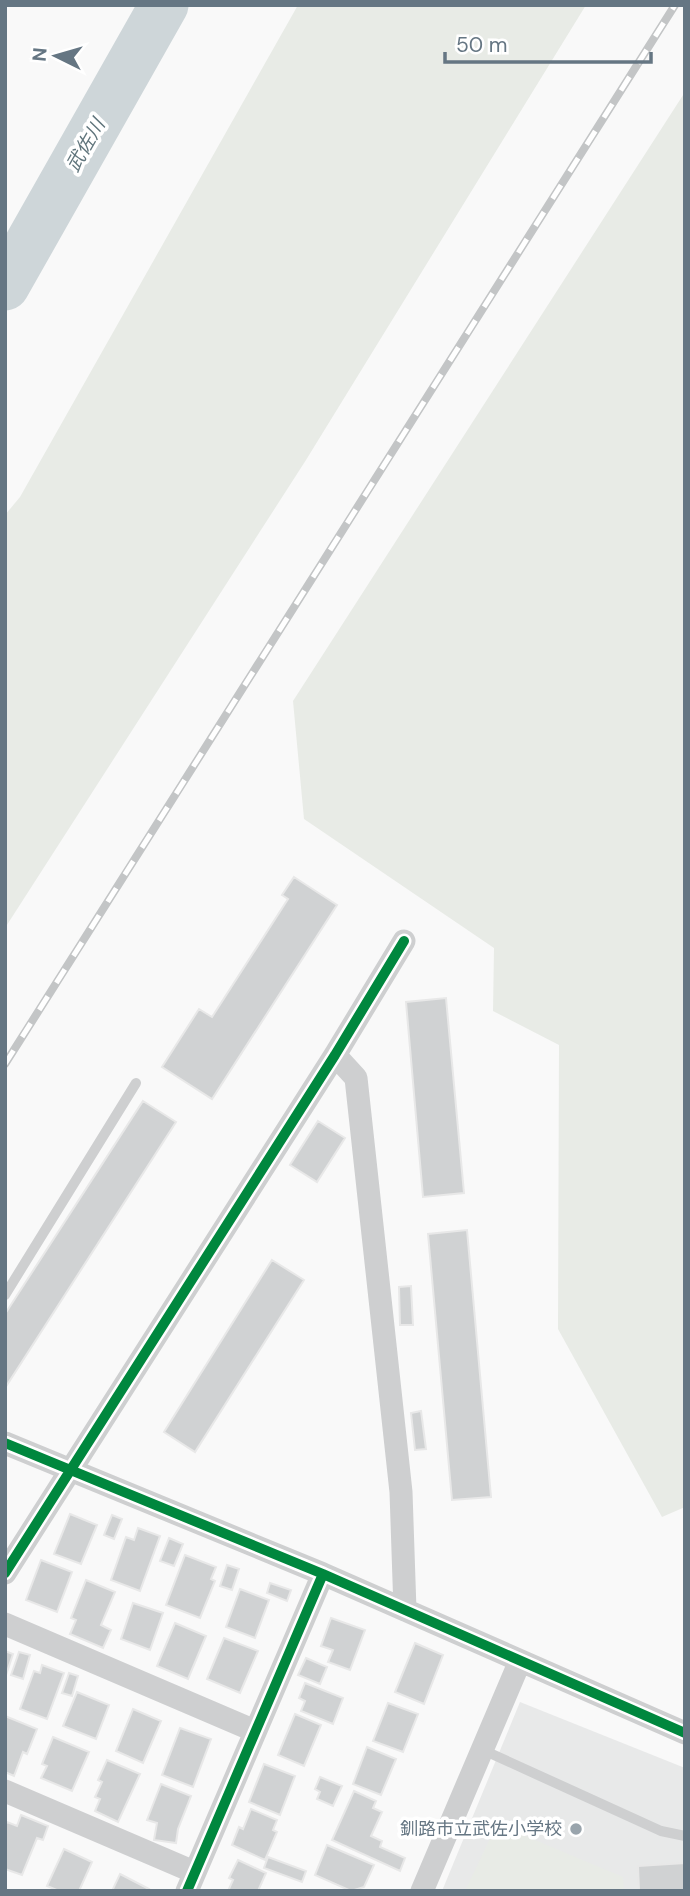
<svg xmlns="http://www.w3.org/2000/svg" width="690" height="1896" font-family="'DM Sans','Noto Sans JP',sans-serif">
  <rect width="100%" height="100%" fill="#f9f9f9"/>
  <!-- built -->
  <path fill="#e8e9e9" d="M520 1702 685 1768V1891H442Z"/>
  <!-- green -->
  <path fill="#e8ebe6" d="M298 5H586L306 460 5 928V515L20 497Z
    M685 92V1507L662 1517 558 1329 559 1045 493 1011 494 948 304 819 293 701Z
    M497 1824 623 1877 624 1891H465Z"/>
  <g fill="none" stroke-linecap="round" stroke-linejoin="round">
    <!-- river -->
    <path stroke="#ced6d9" stroke-width="49" d="M5 286 164 5"/>
  </g>
  <!-- building -->
  <path fill="#d0d2d3" stroke="#e8e8e8" stroke-width="2" d="M294 877 337 905 212 1099 162 1067 199 1009 212 1017 288 899 282 895Z
    M446 998 464 1193 423 1197 406 1002Z
    M143 1101 176 1122 5 1388V1314Z
    M318 1121 345 1138 317 1182 290 1165Z
    M467 1230 491 1497 452 1500 428 1234Z
    M272 1260 304 1280 195 1452 164 1432Z
    M411 1286 413 1325H400L399 1287Z
    M421 1411 426 1449 415 1450 411 1413Z
    M70 1514 97 1525 81 1564 54 1554Z
    M112 1515 122 1519 114 1539 104 1535Z
    M138 1528 160 1536 140 1591 111 1580 126 1537 134 1540Z
    M169 1538 183 1544 174 1566 160 1561Z
    M185 1555 216 1567 211 1579 215 1581 200 1618 166 1605Z
    M41 1560 72 1572 57 1612 26 1600Z
    M227 1565 239 1569 232 1590 220 1586Z
    M86 1580 115 1592 101 1625 111 1630 103 1648 70 1634 76 1620 71 1618Z
    M270 1583 291 1590 287 1601 267 1593Z
    M240 1589 269 1600 255 1638 226 1627Z
    M133 1603 163 1613 150 1650 121 1639Z
    M331 1618 365 1630 350 1670 328 1662 333 1650 321 1646Z
    M175 1623 206 1636 188 1679 157 1666Z
    M224 1638 258 1651 240 1693 207 1679Z
    M415 1643 443 1655 424 1704 395 1692Z
    M5 1651 13 1654 5 1678Z
    M19 1652 30 1655 23 1679 11 1675Z
    M306 1658 327 1667 320 1684 298 1675Z
    M42 1665 64 1673 47 1719 20 1709 34 1671 40 1673Z
    M69 1673 78 1676 72 1696 62 1693Z
    M305 1683 343 1698 333 1724 301 1711 305 1701 299 1698Z
    M77 1692 109 1705 96 1739 63 1726Z
    M388 1703 418 1714 403 1752 373 1741Z
    M133 1709 161 1721 143 1763 116 1751Z
    M295 1714 321 1725 304 1766 278 1755Z
    M5 1716 37 1729 27 1754 23 1752 14 1776 5 1772Z
    M180 1728 211 1739 193 1787 162 1775Z
    M53 1737 89 1752 72 1791 41 1778 47 1766 42 1764Z
    M367 1747 396 1759 381 1795 353 1784Z
    M107 1760 140 1774 118 1822 95 1811 100 1799 95 1797 102 1782 98 1780Z
    M264 1764 295 1776 280 1815 249 1802Z
    M320 1777 342 1786 333 1806 317 1799 320 1792 315 1789Z
    M161 1784 191 1796 178 1829 176 1843 154 1840 157 1823 147 1820Z
    M354 1791 376 1801 373 1808 382 1812 371 1836 382 1841 380 1847 405 1858 400 1871 332 1840Z
    M251 1809 277 1820 273 1830 277 1832 265 1860 232 1845 239 1827 243 1829Z
    M21 1815 48 1826 43 1840 37 1838 22 1875 5 1869V1826L7 1822 17 1826Z
    M327 1845 374 1865 364 1887 351 1891 315 1875Z
    M64 1849 92 1862 79 1891H59L47 1886Z
    M268 1857 306 1871 302 1882 264 1868Z
    M238 1860 266 1873 258 1891H228L233 1880 229 1878Z
    M685 1863V1891H639L638 1866Z
    M120 1874 149 1889 148 1891H112Z"/>
  <g fill="none" stroke-linecap="round" stroke-linejoin="round">
    <!-- service -->
    <path stroke="#cecfd0" stroke-width="10" d="M5 1295 136 1083
      M483 1750 661 1831 685 1836"/>
    <!-- minor -->
    <path stroke="#cecfd0" stroke-width="23" d="M335 1055 356 1078 401 1492 405 1610
      M5 1443 323 1574 685 1733
      M5 1573 335 1055 404 941
      M5 1624 255 1731
      M5 1791 194 1872
      M187 1891 323 1574
      M422 1891 520 1661"/>
    <defs>
      <path id="rail" d="M5 1064 675 5"/>
    </defs>
    <!-- rail casing -->
    <use href="#rail" stroke="#c3c5c6" stroke-width="8"/>
    <!-- rail -->
    <use href="#rail" stroke="#fff" stroke-width="5" stroke-dasharray="16" stroke-linecap="butt"/>
    <defs>
      <path id="cycleway" d="M5 1443 323 1574 685 1733
        M5 1573 335 1055 404 941
        M187 1891 323 1574"/>
    </defs>
    <!-- cycleway casing -->
    <use href="#cycleway" stroke="#fff" stroke-width="15"/>
    <!-- cycleway -->
    <use href="#cycleway" stroke="#00873e" stroke-width="10"/>
  </g>
  <!-- markers -->
  <circle fill="#99a4ac" stroke="#fff" stroke-width="2.5" cx="576" cy="1829" r="7"/>
  <g text-anchor="middle" stroke-width="7" stroke-linejoin="round" paint-order="stroke">
    <!-- poi labels -->
    <g font-size="18" fill="#657683" stroke="#fff" text-anchor="end">
      <text x="562" y="1835">釧路市立武佐小学校</text>
    </g>
    <!-- water labels -->
    <g font-size="19" font-style="italic" fill="#60757c" stroke="#fff">
      <text transform="translate(85 145) rotate(-60)" y="7">武佐川</text>
    </g>
  </g>
  <!-- border -->
  <rect width="690" height="1896" fill="none" stroke="#657683" stroke-width="14"/>
  <!-- north arrow -->
  <g transform="translate(56 56) rotate(275)" stroke="#ffffff" stroke-width="5" paint-order="stroke">
  <path d="M0-5L12 26L0 18L-12 26Z" fill="#657683"/>
  <text y="-10" font-size="19" font-weight="bold" text-anchor="middle" fill="#657683">N</text>
  </g>
  <!-- scale -->
  <path d="M445 52v10h206v-10" fill="none" stroke="#657683" stroke-width="3.5"/>
  <text x="456" y="52" font-size="21" fill="#657683" stroke="#ffffff" stroke-width="5" paint-order="stroke">50 m</text>
</svg>
